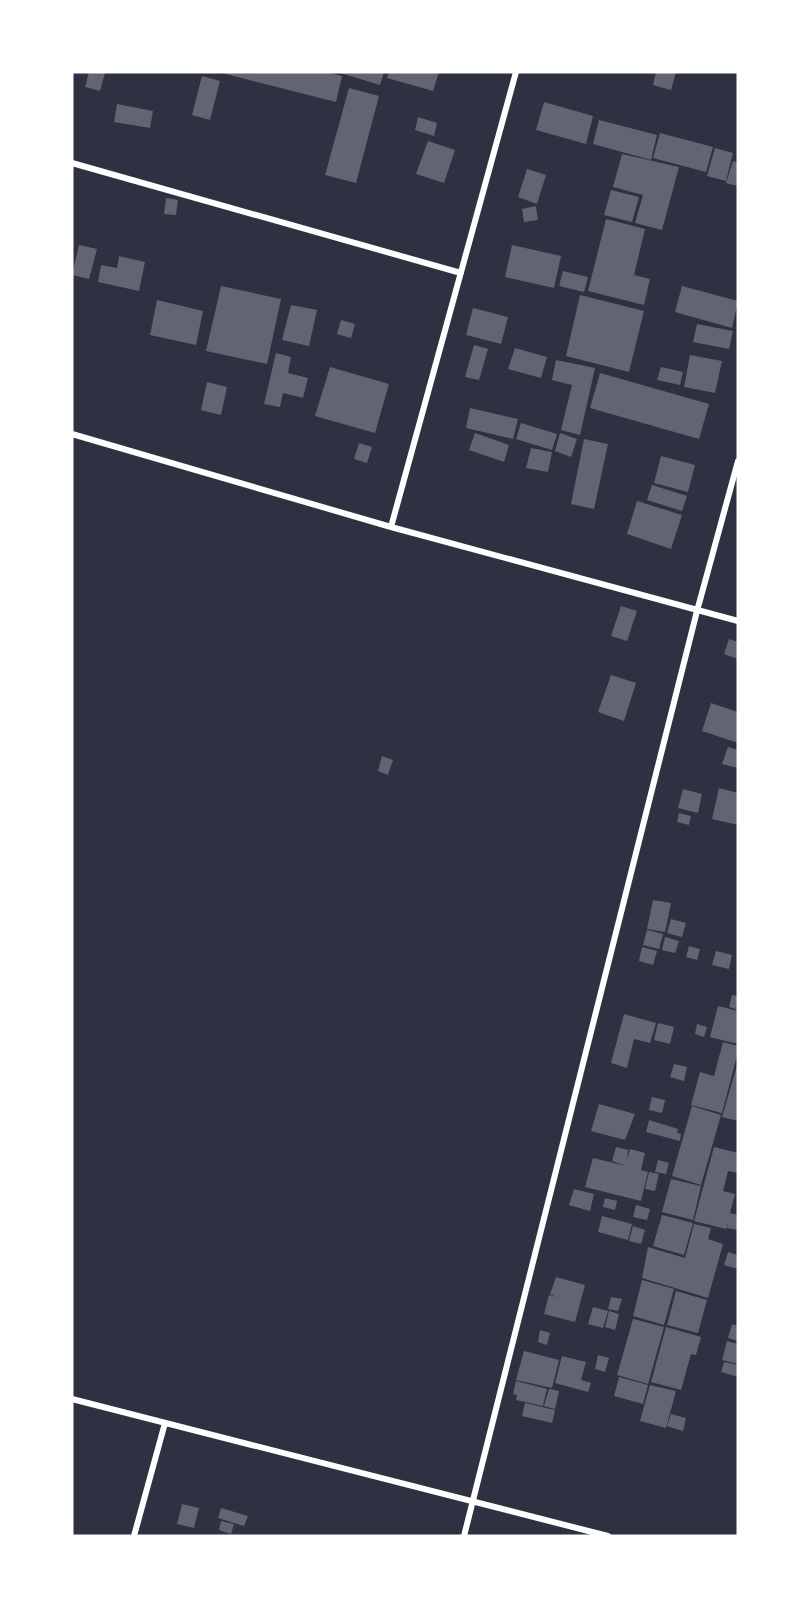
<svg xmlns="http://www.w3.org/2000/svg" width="810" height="1608" font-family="Karla,sans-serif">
  <rect width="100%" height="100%" fill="#2d3142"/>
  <!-- building -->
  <path fill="#626471" d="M89 72 105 73 100 91 85 87Z
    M326 72 342 76 336 102 222 73Z
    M337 72H384L380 85Z
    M389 72H439L433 91 387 78Z
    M656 72H676L671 90 653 85Z
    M202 76 220 81 210 120 192 115Z
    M349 88 379 96 356 183 325 175Z
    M544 102 593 116 586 144 536 130Z
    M117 104 153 111 150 128 114 122Z
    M418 117 437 123 434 136 415 130Z
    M599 120 657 135 651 160 593 144Z
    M660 133 713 147 706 172 653 158Z
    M428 141 455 150 444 183 416 174Z
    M715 148 733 153 726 181 707 176Z
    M622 154 679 167 662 230 635 223 643 195 613 187Z
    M733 161 738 162V186L726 183Z
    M527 169 546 175 537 204 518 197Z
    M611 190 639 197 632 222 604 215Z
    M166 198 178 200 176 215 164 214Z
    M536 206 538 220 524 222 522 209Z
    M606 219 645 229 634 275 650 279 644 305 588 291Z
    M79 245 97 249 89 279 72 275Z
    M512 245 561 256 554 288 505 277Z
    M119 256 145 262 139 291 98 282 101 265 117 268Z
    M563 271 588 277 584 292 559 286Z
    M221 286 281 299 267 364 206 351Z
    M682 286 738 301 732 328 675 312Z
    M580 295 644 311 629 372 566 356Z
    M157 300 203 311 196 345 150 335Z
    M291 305 317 310 309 346 282 340Z
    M473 308 508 317 501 344 466 335Z
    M341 320 355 324 351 338 337 334Z
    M697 324 733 331 729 349 693 342Z
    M474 345 488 349 479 380 465 377Z
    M515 348 547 357 541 378 508 369Z
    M276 353 291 357 288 373 308 378 303 398 283 393 280 407 264 404Z
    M690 355 722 361 715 393 684 387Z
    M556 360 595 368 580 435 561 430 572 385 552 380Z
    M330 367 389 384 375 433 315 416Z
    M661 367 683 372 680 385 657 380Z
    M600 373 709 404 699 439 590 408Z
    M207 382 227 387 221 415 201 410Z
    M470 408 518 419 513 439 466 428Z
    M521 423 557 434 552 450 516 439Z
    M475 433 509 445 504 462 469 450Z
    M560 433 577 439 571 457 555 451Z
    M584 439 608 444 594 509 571 504Z
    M359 443 372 447 367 463 354 459Z
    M531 448 552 452 548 472 526 468Z
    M661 456 695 465 688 492 654 483Z
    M652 485 687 496 682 511 647 500Z
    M637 501 682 515 671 549 627 534Z
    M621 606 637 611 627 641 611 636Z
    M729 639 738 642V659L724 654Z
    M611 675 636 683 624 721 598 712Z
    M711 703 738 712V743L702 731Z
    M728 747 738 750V768L722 764Z
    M382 756 393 760 388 775 378 771Z
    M719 788 738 793V825L712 819Z
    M683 789 702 794 698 813 678 808Z
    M679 813 691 816 689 825 677 822Z
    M653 900 671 903 665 932 647 929Z
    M671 919 686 923 682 937 667 933Z
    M647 930 663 934 659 949 643 945Z
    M665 937 679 941 675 953 662 950Z
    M689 946 700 949 697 960 686 957Z
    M642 947 657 951 653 965 639 961Z
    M716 951 732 955 729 969 712 965Z
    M732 995 738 996V1010L729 1007Z
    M718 1006 738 1011V1044L710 1037Z
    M624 1014 656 1023 650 1043 634 1039 627 1068 611 1063Z
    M658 1023 674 1027 670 1044 654 1040Z
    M697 1024 707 1027 704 1037 695 1034Z
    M723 1042 738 1046V1052L722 1113 691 1105 700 1072 714 1076Z
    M738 1062V1121L722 1117Z
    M674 1064 687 1067 684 1081 670 1077Z
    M652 1097 665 1100 662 1113 649 1110Z
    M599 1104 635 1114 625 1140 591 1131Z
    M692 1106 721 1115 701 1185 672 1176Z
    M649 1120 678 1129 677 1133 681 1134 680 1141 646 1132Z
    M616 1147 628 1150 627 1160 630 1149 645 1153 641 1170 648 1172 641 1201 585 1187 593 1158 626 1166 612 1161Z
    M714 1147 738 1153V1173L728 1171 723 1191 735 1194 730 1213 738 1215V1230L727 1228 728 1222 726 1229 694 1221Z
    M658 1160 669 1163 666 1174 655 1172Z
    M649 1172 659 1174 655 1191 645 1189Z
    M671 1179 701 1186 693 1220 662 1212Z
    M574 1189 594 1194 590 1211 569 1205Z
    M605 1198 617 1201 615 1210 603 1207Z
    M636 1205 650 1209 647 1220 633 1217Z
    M662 1215 693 1223 684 1255 653 1246Z
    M602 1216 632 1224 628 1240 598 1232Z
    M694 1224 711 1228 708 1239 723 1244 708 1298 642 1278 648 1247 685 1258Z
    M633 1226 645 1230 641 1244 629 1241Z
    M728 1252 738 1255V1269L724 1265Z
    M556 1277 585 1285 575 1322 544 1314 549 1295 556 1297 550 1294Z
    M642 1280 674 1289 664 1325 633 1316Z
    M676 1291 707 1300 698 1333 667 1325Z
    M611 1297 622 1299 618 1311 608 1309Z
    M593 1307 608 1311 603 1328 588 1324Z
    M609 1311 619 1314 615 1330 605 1327Z
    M633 1319 664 1327 648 1384 617 1375Z
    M732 1324 738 1326V1341L728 1338Z
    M666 1327 701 1337 696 1355 691 1354 681 1390 651 1382Z
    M540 1330 550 1333 547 1345 538 1342Z
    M727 1341 738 1344V1364L722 1360Z
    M524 1351 559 1360 552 1388 516 1380Z
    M598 1355 609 1358 605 1372 595 1369Z
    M562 1356 586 1362 581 1380 591 1383 588 1392 555 1383Z
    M724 1362 738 1365V1377L721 1372Z
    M619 1377 648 1385 643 1404 614 1396Z
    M516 1381 547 1389 543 1406 516 1400 517 1395 513 1394Z
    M650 1385 676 1391 666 1428 640 1421Z
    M549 1389 559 1391 555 1409 544 1406Z
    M525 1403 555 1410 552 1423 522 1416Z
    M671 1414 686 1418 683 1431 667 1426Z
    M182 1504 199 1508 194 1528 177 1524Z
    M221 1508 248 1516 244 1526 218 1518Z
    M221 1521 234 1524 231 1534 219 1530Z"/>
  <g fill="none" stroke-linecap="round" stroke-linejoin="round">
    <!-- minor -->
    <path stroke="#fff" stroke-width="6" d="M72 163 461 273
      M72 434 391 527 738 621
      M391 527 516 72
      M72 1399 608 1536
      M134 1536 165 1423
      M464 1536 697 611 738 461"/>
  </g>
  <!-- border -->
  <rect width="810" height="1608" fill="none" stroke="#ffffff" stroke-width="147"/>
</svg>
